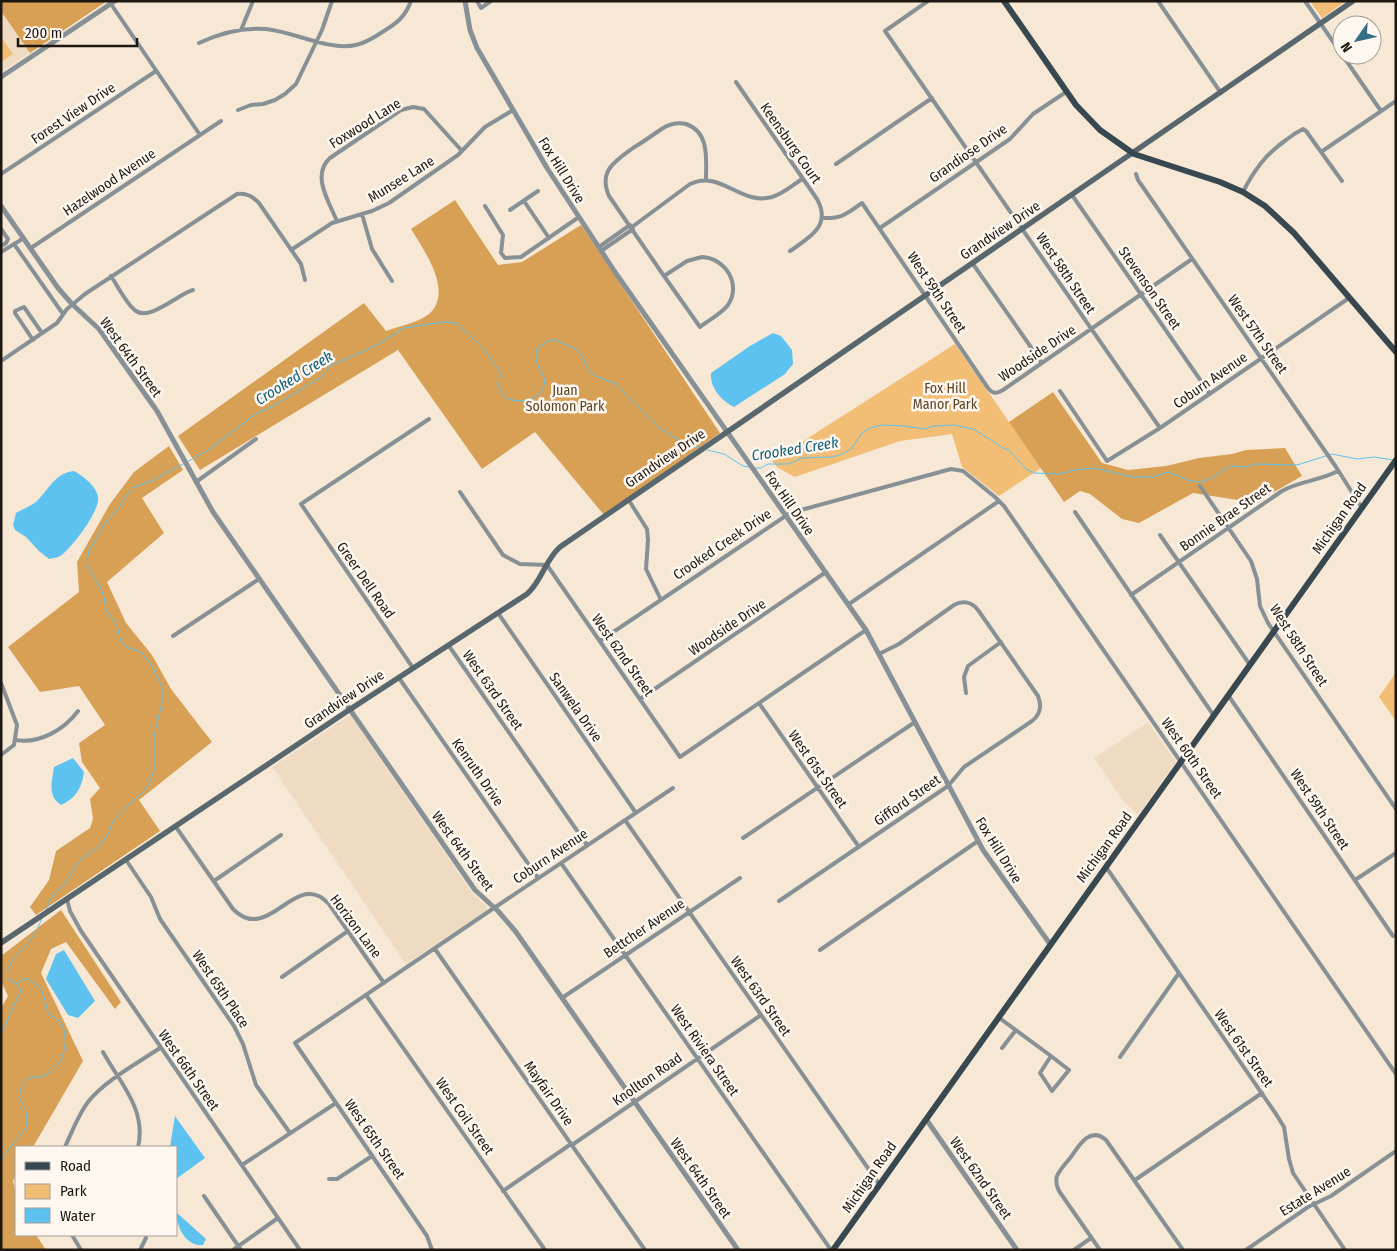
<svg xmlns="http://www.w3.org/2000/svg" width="1397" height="1251" font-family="'Fira Sans Condensed',sans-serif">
  <rect width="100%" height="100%" fill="#f7e8d6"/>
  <!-- built -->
  <path fill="#eedbc2" d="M1 1H107L1 72Z
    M350 715 473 894 487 907 486 911 406 964 272 767Z
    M1148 722 1176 762 1138 815 1123 801 1094 758Z"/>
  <!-- green -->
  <path fill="#f2bd75" d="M1310 1H1346L1322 18Z
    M1 37 13 54 1 62Z
    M955 344 1041 468 999 496 962 467 952 434 900 441 795 477 778 468 772 461Z
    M1396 672V721L1379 697Z"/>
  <!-- forest -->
  <path fill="#d7a054" d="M1 1H107L30 53 1 11Z
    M455 200 498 265 522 262 581 225 720 433 604 515 535 432 482 469 398 350 200 470 178 436 364 303 386 331C399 326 418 323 429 314 454 292 424 250 411 229Z
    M1053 392 1102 463 1128 470 1166 466 1199 458 1232 454 1246 450 1285 448 1302 476 1248 507 1238 500 1193 493 1139 523 1122 519 1090 494 1080 491 1064 502 1009 422Z
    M169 446 183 470 142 498 164 533 107 582 126 623 152 655 171 689 212 742 139 800 160 831 36 915 30 907 49 880 56 851 90 828 93 819 90 799 100 788 82 762 79 743 105 725 79 686 40 692 8 647 79 592 77 562 110 504 134 472Z
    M61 910 121 1002 115 1009 66 942 51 949 41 973 83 1061 33 1147H16V1175L13 1181 16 1194V1235H36L46 1250H1V1008L8 996 1 981V956Z"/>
  <!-- water -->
  <path fill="#5dc2ef" d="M773 333 781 336 792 350 793 364 785 374 734 407C721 400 710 388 711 373L750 346Z
    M74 471C83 476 95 485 98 496 101 510 74 544 64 553 60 557 55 558 49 559L39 551 26 537 15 530 13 525 16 513C22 509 32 506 37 501 49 489 55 473 74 471Z
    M73 758 84 772C82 788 75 799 61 805 47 796 52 781 54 767Z
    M64 950 95 1001 78 1018 68 1015 46 979 56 954Z
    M175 1116 205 1158 176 1179V1147H170Z
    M176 1212 206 1239 203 1245C186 1247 176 1226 176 1212Z"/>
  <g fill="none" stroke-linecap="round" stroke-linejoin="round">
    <!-- stream -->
    <path stroke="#5dc2ef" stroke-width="1" d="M707 450 724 454 743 466 749 467
      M187 462 207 451 254 415 277 404 321 377 330 366 377 345 404 328 443 322 456 323 484 349 500 372C501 378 497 385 500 391 505 404 530 403 539 394 543 390 544 386 545 380 540 368 533 362 537 348L550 340H556L577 350 582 356 589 371 597 377 614 383 659 428 689 446 700 448
      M755 468H761L768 464H788L802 458 831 457 840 455 851 449 862 433 870 428 882 425 905 426 924 429 934 426 954 425 973 429 991 440 1003 448 1009 450 1026 469 1034 473 1060 474 1075 470 1094 468 1133 477H1153L1168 472 1190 481 1201 482 1210 479 1230 466 1246 467 1254 464 1297 465 1332 454 1357 459 1374 457 1393 460
      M46 910 53 895 63 886 81 859 98 847 107 836 112 824 118 815 147 788 154 771V736L162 703V687L152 666 141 652 126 647 121 642 117 625 106 610 104 597 100 587 88 567 87 560 89 551 107 520 117 510 127 495 135 487 153 480 183 464
      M1 1034 21 990 17 984 8 979C4 962 22 952 31 939 36 932 39 926 42 918
      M1 1161C15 1132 40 1133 19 1097 21 1090 21 1083 27 1079 32 1076 38 1078 43 1076 65 1066 70 1041 61 1022L48 1013C44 996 43 985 25 978L17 984"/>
    <!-- minor -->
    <path stroke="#879095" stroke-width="4" d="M477 1 481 8 491 1
      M928 1 885 31 1160 428
      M1158 1 1221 93
      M1305 1 1381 111
      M111 4 200 135
      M241 30 253 1
      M199 43C220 33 242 27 266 29 295 32 328 51 356 45 366 43 375 37 384 31 397 23 405 17 411 1
      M736 82 817 199C832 226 809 238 790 251
      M238 110 251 105 263 104 275 100 285 94 296 84 322 30 332 1
      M1321 152 1396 101
      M836 164 932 98
      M1 174 156 71
      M1136 174 1138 180 1336 467 1362 508
      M1243 192C1254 170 1266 154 1286 140 1291 136 1297 132 1303 129L1306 131 1342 181
      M1072 195 1210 394
      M524 201 549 238
      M485 206 503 235 501 253 505 258 521 257 579 217
      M510 210 538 191
      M362 214 372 249 392 281
      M822 218C841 219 847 214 862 203L988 388C993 394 996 394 1003 390L1192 259
      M337 221C329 202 311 175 330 158L401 110 413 107 424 109 462 151
      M632 227 690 184C720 169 741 206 772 197 783 194 793 185 802 179
      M880 228 1010 139 1033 114 1066 92
      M1 229 8 239 6 243 1 246
      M14 244 63 314
      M599 247 630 225
      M31 248 221 121
      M291 250 332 223 372 211 389 203 458 155 485 127 513 110
      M601 251 633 229
      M1 252 24 238
      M702 257C725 258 742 284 728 305 721 314 709 320 700 327L664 276 687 261Z
      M973 264 1042 363
      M111 276C117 285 127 305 136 311 150 321 178 294 193 290
      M664 276 609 196C598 171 615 161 633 148 643 142 653 135 663 128 670 124 678 122 686 124 710 132 706 160 706 180
      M33 340 15 313V311L24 307 42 333
      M1 361 57 323 67 309 85 294 237 194C247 193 252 196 259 203L301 264 305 280
      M1060 391 1107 461 1160 428 1349 298
      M196 482 256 439
      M1200 486 1251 561 1257 579 1260 606 1268 623 1396 809
      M460 492 503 555 520 564 547 565 680 757 866 630
      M628 499 647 529 648 540 646 569 661 600
      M1075 512 1214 716
      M1160 535 1250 665
      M1131 595 1282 491C1299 481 1319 481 1338 471
      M849 604 999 501
      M498 613 636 813
      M173 636 259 579
      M600 641 790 513 951 469 963 471 995 497 1004 506 1396 1074
      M449 646 587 845
      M413 668 301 504 429 419
      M399 678 538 878
      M1 683 17 725 14 745 1 755
      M966 693 964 677 968 666 1001 642
      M1228 695 1393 936
      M640 699 826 572
      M759 703 859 847
      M16 740C39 744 64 730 78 711
      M625 820 879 1184
      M176 827 233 909C269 946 296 867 329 904L384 983
      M743 838 915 722
      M126 860 151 897 160 919 234 1026 243 1044 256 1085 290 1133
      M561 863 831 1250
      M1106 867 1276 1114 1284 1127 1289 1159 1293 1173 1345 1250
      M1355 880 1396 853
      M214 881 281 835
      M67 899 70 911 81 931 300 1250
      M779 901 948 786 964 767 1032 721C1041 714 1042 706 1038 696L978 610C972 602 963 600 954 605L899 644 879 654
      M435 949 645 1250
      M820 950 978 841
      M282 977 348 931
      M366 995 545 1250
      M562 998 740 878
      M998 1017 1051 1056
      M1002 1048 1016 1030
      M103 1052C120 1083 147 1110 138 1147
      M1051 1056 1069 1070 1052 1091 1040 1073Z
      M1120 1057 1179 973
      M572 1145 761 1015
      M65 1147C72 1132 78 1115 88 1102 103 1082 139 1062 160 1048
      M242 1165 336 1103
      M329 1179H337L372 1156
      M1135 1180 1262 1093
      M503 1191 571 1144
      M204 1196 241 1250
      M72 1235 81 1250
      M140 1250 146 1238
      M233 1250 278 1218
      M432 1250 427 1236 295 1043 494 908 673 788
      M1074 1250 1091 1238
      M1100 1250 1059 1191C1057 1187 1055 1182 1057 1176 1060 1169 1066 1163 1071 1157 1079 1145 1090 1126 1106 1140L1183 1250
      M1246 1250 1308 1207 1331 1196 1396 1151"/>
    <!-- tertiary -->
    <path stroke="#879095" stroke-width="5" d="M465 1 470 30 477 48 547 168 615 272 866 630 983 850 1050 944
      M1 77 115 1
      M1 206 58 288 72 304 99 329 157 411 213 512 475 890 498 911 516 932 738 1250
      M926 1119 1017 1250"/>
    <!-- secondary -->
    <path stroke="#58666d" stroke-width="5.5" d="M1 943 346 712 527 594C542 581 545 560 560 547L1353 1"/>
    <!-- primary -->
    <path stroke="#384850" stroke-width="6" d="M1004 1 1076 105 1100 130 1134 154 1220 182 1243 192 1265 206 1294 233 1396 352
      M833 1250 1396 460"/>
  </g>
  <g text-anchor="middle" stroke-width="5" stroke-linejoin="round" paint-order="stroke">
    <!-- street labels -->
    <g font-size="14" fill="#1c1711" stroke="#fdf7f0">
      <text transform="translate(73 113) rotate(-34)" y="5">Forest View Drive</text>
      <text transform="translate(365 123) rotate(-32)" y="5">Foxwood Lane</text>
      <text transform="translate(791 143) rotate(55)" y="5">Keensburg Court</text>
      <text transform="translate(968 153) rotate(-35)" y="5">Grandiose Drive</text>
      <text transform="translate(562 170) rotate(58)" y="5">Fox Hill Drive</text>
      <text transform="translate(401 179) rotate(-32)" y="5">Munsee Lane</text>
      <text transform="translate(109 182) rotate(-34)" y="5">Hazelwood Avenue</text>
      <text transform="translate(1000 230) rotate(-34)" y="5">Grandview Drive</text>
      <text transform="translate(1066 273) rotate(56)" y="5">West 58th Street</text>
      <text transform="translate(1150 288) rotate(55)" y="5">Stevenson Street</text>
      <text transform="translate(937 292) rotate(56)" y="5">West 59th Street</text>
      <text transform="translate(1258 334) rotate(55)" y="5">West 57th Street</text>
      <text transform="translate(1037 353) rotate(-34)" y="5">Woodside Drive</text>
      <text transform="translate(131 357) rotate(54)" y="5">West 64th Street</text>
      <text transform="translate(1210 380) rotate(-35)" y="5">Coburn Avenue</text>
      <text transform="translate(665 458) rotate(-34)" y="5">Grandview Drive</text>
      <text transform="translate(790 503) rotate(55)" y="5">Fox Hill Drive</text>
      <text transform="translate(1225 517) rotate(-35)" y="5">Bonnie Brae Street</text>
      <text transform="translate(1339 518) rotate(-55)" y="5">Michigan Road</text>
      <text transform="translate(722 544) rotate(-34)" y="5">Crooked Creek Drive</text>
      <text transform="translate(366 580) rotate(55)" y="5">Greer Dell Road</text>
      <text transform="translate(727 627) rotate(-34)" y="5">Woodside Drive</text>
      <text transform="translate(1299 645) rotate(57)" y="5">West 58th Street</text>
      <text transform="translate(623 655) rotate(55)" y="5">West 62nd Street</text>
      <text transform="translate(493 690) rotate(55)" y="5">West 63rd Street</text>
      <text transform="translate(344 699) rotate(-34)" y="5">Grandview Drive</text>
      <text transform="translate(576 707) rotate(55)" y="5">Sanwela Drive</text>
      <text transform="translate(1192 758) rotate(55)" y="5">West 60th Street</text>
      <text transform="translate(818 769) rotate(55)" y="5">West 61st Street</text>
      <text transform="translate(478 772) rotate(55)" y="5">Kenruth Drive</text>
      <text transform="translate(907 800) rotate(-35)" y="5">Gifford Street</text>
      <text transform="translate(1320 809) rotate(56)" y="5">West 59th Street</text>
      <text transform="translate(1104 847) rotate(-54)" y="5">Michigan Road</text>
      <text transform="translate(999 850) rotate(58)" y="5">Fox Hill Drive</text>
      <text transform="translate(463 851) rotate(54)" y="5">West 64th Street</text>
      <text transform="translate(550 856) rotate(-34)" y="5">Coburn Avenue</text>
      <text transform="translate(356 926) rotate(53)" y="5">Horizon Lane</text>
      <text transform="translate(644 928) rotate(-34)" y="5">Bettcher Avenue</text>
      <text transform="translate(221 989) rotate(56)" y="5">West 65th Place</text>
      <text transform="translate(761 996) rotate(55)" y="5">West 63rd Street</text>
      <text transform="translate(1244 1048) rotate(55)" y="5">West 61st Street</text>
      <text transform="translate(705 1050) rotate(55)" y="5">West Riviera Street</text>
      <text transform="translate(189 1070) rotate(55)" y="5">West 66th Street</text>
      <text transform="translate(647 1079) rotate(-35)" y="5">Knollton Road</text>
      <text transform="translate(549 1093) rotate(55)" y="5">Mayfair Drive</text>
      <text transform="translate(465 1116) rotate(55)" y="5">West Coil Street</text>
      <text transform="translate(375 1139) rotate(55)" y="5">West 65th Street</text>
      <text transform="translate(869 1177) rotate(-55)" y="5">Michigan Road</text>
      <text transform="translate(701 1178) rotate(55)" y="5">West 64th Street</text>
      <text transform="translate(981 1178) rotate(55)" y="5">West 62nd Street</text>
      <text transform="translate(1315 1191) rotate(-32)" y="5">Estate Avenue</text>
    </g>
    <!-- park labels -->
    <g font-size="14" fill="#5a4222" stroke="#fdf7f0">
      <text x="945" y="393">Fox Hill<tspan x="945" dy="16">Manor Park</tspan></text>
      <text x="565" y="395">Juan<tspan x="565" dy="16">Solomon Park</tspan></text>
    </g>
    <!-- water labels -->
    <g font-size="15" font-style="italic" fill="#0c5e7c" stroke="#fdf7f0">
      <text transform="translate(294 378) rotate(-32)" y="5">Crooked Creek</text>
      <text transform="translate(795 449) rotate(-9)" y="5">Crooked Creek</text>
    </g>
  </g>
  <!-- border -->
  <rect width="1397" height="1251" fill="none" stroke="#1c1711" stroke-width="5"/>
  <!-- legend -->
  <rect x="15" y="1146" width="162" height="90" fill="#fdf7f0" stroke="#a39d97"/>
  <rect x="25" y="1162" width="25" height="8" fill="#384850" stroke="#a39d97"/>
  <text x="60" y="1171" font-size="15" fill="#1c1711">Road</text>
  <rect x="25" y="1184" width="25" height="15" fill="#f2bd75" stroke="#a39d97"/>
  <text x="60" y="1196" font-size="15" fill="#1c1711">Park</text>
  <rect x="25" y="1208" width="25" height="15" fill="#5dc2ef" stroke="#a39d97"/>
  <text x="60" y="1221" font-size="15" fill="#1c1711">Water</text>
  <!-- north arrow -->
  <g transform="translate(1357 40) rotate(236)"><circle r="24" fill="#fdf7f0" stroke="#a39d97"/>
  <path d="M0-4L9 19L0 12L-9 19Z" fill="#366e88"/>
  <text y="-8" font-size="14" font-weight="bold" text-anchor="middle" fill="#1c1711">N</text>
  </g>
  <!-- scale -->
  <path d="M18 38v8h119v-8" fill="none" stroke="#1c1711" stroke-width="2.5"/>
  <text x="25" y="38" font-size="15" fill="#1c1711" stroke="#fdf7f0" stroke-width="4" paint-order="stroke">200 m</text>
</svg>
